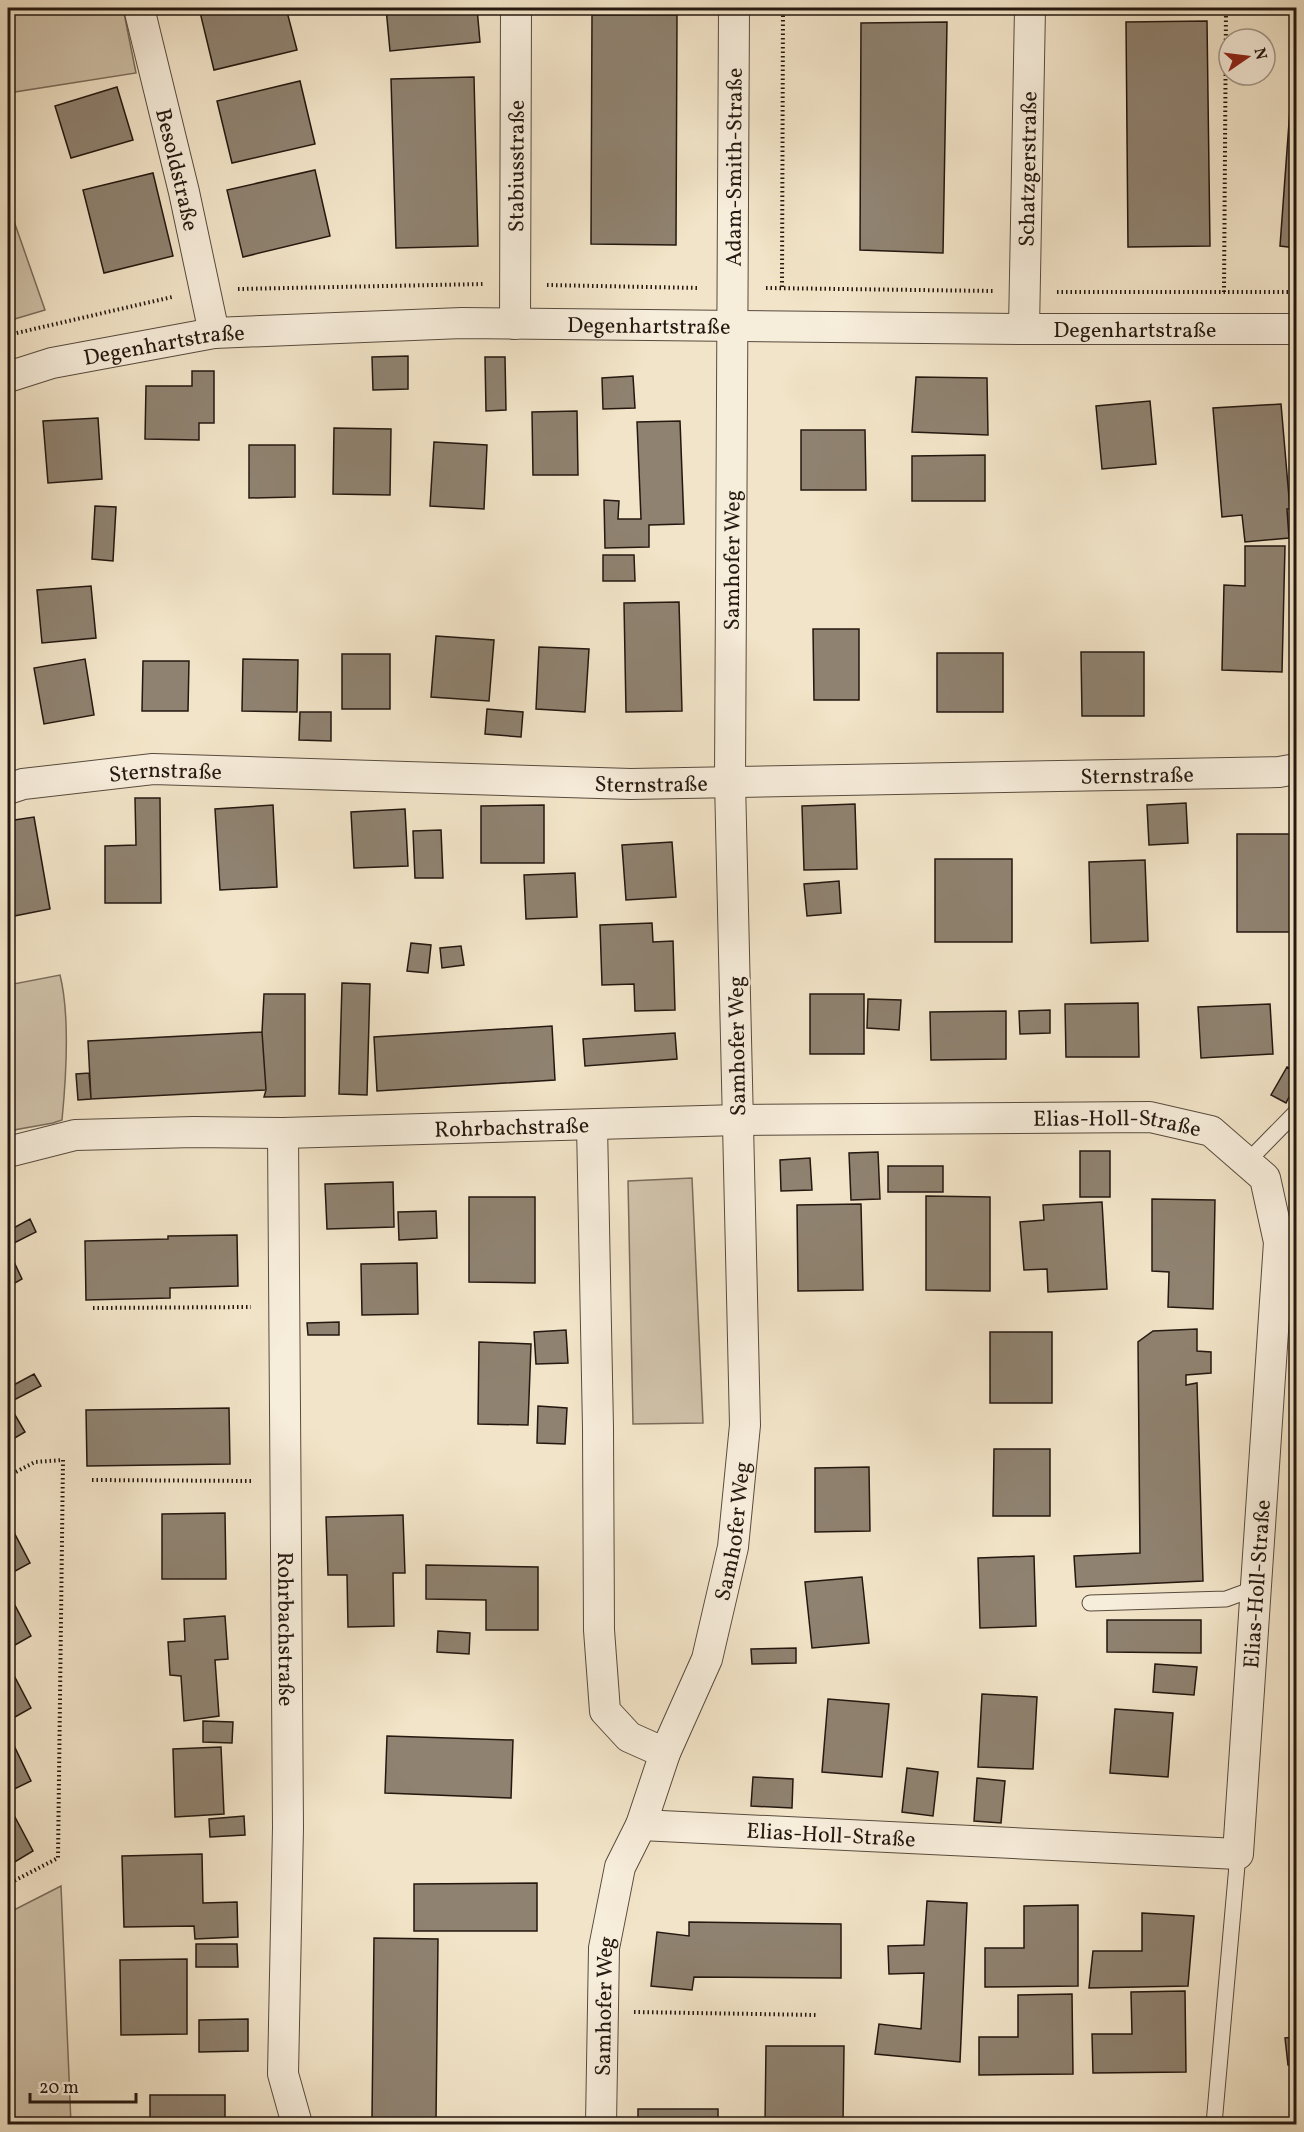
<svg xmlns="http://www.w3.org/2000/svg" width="1304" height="2132" font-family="Vollkorn,serif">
  <rect width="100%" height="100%" fill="#f2e4c8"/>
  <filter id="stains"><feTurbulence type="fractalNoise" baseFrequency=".00333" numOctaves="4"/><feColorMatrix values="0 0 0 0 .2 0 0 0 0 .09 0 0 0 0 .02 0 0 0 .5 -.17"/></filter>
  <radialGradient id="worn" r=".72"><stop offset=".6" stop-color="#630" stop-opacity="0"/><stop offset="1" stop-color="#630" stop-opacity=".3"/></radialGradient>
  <!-- green -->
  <path fill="#cfc1a9" stroke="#7a6c5c" stroke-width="1.5" d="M8 8H123L136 73 8 93Z
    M8 204 45 310 8 321Z
    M60 975C70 1015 66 1079 62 1120L53 1123 8 1131V985Z
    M692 1178 703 1423 633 1424 628 1181Z
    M61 1886 71 2124H8V1913Z"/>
  <!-- building -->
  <path fill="#8f8270" stroke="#241810" stroke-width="1.5" d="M199 8H286L297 50 214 70Z
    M386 8H477L480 42 390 51Z
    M592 15H677L676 245 591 244Z
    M1207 21 1210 246 1128 247 1126 22Z
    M947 22 943 253 860 250 861 23Z
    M1296 27V248L1280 246Z
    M474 77 478 246 396 248 391 79Z
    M300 81 315 144 232 163 217 101Z
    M117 87 133 140 71 158 55 106Z
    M315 170 330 236 243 257 227 190Z
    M153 173 173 256 104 273 83 190Z
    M408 356V389L373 390 372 357Z
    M485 357H505L506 410 486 411Z
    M192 371H214V423H199V440L145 439 146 386H192Z
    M633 376 635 408 603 409 602 378Z
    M916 377 987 378 988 435 912 432Z
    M1150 401 1156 464 1102 469 1096 406Z
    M1281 404 1290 509H1287L1289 538 1245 542 1242 515 1222 517 1213 408Z
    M577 411 578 475H533L532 412Z
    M98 418 102 479 48 483 43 421Z
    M680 421 684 524 649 525V547L605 548 604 500 619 501 618 519H641L637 422Z
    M334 428 391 429 390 495 333 494Z
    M801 430H865L866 490H801Z
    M434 442 487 445 484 509 430 506Z
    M249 445H295V497L249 498Z
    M985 455V501H912V456Z
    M95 506 116 507 113 561 92 559Z
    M1245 546H1285L1282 672 1222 670 1224 585 1245 586Z
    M603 555H634L635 581H603Z
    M91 586 96 638 42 643 37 590Z
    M679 602 682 711 626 712 624 603Z
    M813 629H859V700H814Z
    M436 636 494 640 489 701 431 697Z
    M539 647 589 649 585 712 536 709Z
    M1081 652H1144V716H1082Z
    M937 653H1003V712H937Z
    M342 654H390V709H342Z
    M85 659 94 715 44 724 34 668Z
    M243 659 298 660 297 712 242 711Z
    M143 661H189L188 711H142Z
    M487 709 523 712 521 737 485 734Z
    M300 712H331V741L299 740Z
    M135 798H160L161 903H105V846L136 845Z
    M1186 803 1188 843 1149 845 1147 805Z
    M855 804 857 869 804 870 802 806Z
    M273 805 277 887 220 890 215 809Z
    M544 805V863H481V806Z
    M405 809 408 866 354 868 351 812Z
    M34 817 50 909 9 917 8 907V821Z
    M441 830 443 878H415L413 831Z
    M1237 834H1296V932H1237Z
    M672 842 676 897 626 900 622 845Z
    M935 859H1012V942H935Z
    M1145 860 1148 941 1091 943 1089 862Z
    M575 873 577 917 526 919 524 875Z
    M839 881 841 913 807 916 804 884Z
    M652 923 653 942 673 941 675 1010 635 1011 634 984 602 985 600 925Z
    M411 943 431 945 428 973 407 971Z
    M461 946 464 965 442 968 440 948Z
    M342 983 370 984 367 1095 339 1094Z
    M264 994H305V1096L264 1097 266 1090 262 1032Z
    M810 994H864V1054H810Z
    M868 999 901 1000 899 1030 867 1028Z
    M1138 1003 1139 1057H1066L1065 1004Z
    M1270 1004 1273 1054 1201 1058 1198 1007Z
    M1050 1010V1033L1020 1034 1019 1011Z
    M1006 1011V1059L931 1060 930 1012Z
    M552 1026 555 1080 377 1091 374 1037Z
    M262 1032 266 1090 91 1099 88 1041Z
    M675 1033 677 1059 585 1066 583 1039Z
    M1287 1067 1296 1072V1083L1286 1103 1271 1095Z
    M89 1073 91 1099 78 1100 76 1074Z
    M1080 1151H1110V1197H1080Z
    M878 1152 880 1199 851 1200 849 1153Z
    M810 1158 812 1190 781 1191 780 1160Z
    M888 1166H943V1192H888Z
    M393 1182 394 1227 327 1229 325 1184Z
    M926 1196 990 1197V1291L926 1290Z
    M469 1197H535V1283L469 1282Z
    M1152 1199 1215 1200 1213 1309 1168 1307 1169 1272 1152 1271Z
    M1102 1202 1107 1289 1048 1292 1047 1269 1024 1270 1020 1222 1044 1220 1043 1205Z
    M861 1204 863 1290 798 1291 797 1205Z
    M436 1211 437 1238 399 1240 398 1212Z
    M30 1219 36 1232 8 1246V1231Z
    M237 1235 238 1286 170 1288V1298L86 1300 85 1241 168 1239V1236Z
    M8 1249 22 1279 8 1287Z
    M417 1263 418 1314 362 1315 361 1264Z
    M339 1322V1335H308L307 1323Z
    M1197 1329V1351L1211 1352V1373L1186 1375V1385L1197 1383 1203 1581 1076 1587 1074 1556 1140 1553 1138 1342 1153 1331Z
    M566 1330 568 1363 536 1364 534 1332Z
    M990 1332H1052V1403H990Z
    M479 1342 531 1344 528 1425 478 1424Z
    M34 1374 41 1386 8 1403 25 1432 8 1442V1388Z
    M538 1406 567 1408 565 1444 537 1443Z
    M229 1408 230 1464 87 1466 86 1410Z
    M994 1449H1050V1516H993Z
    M869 1467 870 1531 815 1532V1468Z
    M225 1513 226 1579H162V1514Z
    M403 1515 405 1573H393L394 1626 348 1627 347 1575H328L326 1517Z
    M8 1521 30 1563 8 1575Z
    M1034 1556 1036 1626 980 1628 978 1558Z
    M426 1565 538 1567V1630H486V1600L426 1599Z
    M862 1577 869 1643 812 1648 805 1582Z
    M8 1592 31 1636 8 1649Z
    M225 1616 228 1659 215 1660 219 1716 184 1721 181 1676 170 1675 168 1642 185 1641 184 1619Z
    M1107 1620H1201V1653L1107 1652Z
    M438 1631 470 1633 469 1654 437 1652Z
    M796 1648V1663L752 1664 751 1649Z
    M8 1664 31 1708 8 1721Z
    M1155 1664 1197 1667 1194 1695 1153 1692Z
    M982 1694 1037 1697 1033 1769 978 1767Z
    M828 1699 889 1704 882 1777 822 1772Z
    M1115 1709 1173 1713 1168 1777 1110 1773Z
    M203 1721 233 1722 232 1743 203 1742Z
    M8 1733 31 1781 8 1792Z
    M387 1736 513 1740 511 1798 385 1793Z
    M221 1747 224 1814 175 1817 173 1749Z
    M907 1768 938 1772 933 1816 902 1812Z
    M753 1777 793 1779 792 1808 751 1806Z
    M977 1778 1005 1781 1001 1823 974 1821Z
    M8 1804 33 1851 8 1866Z
    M244 1816 245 1835 210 1837 209 1819Z
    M202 1854 203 1903 237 1902 238 1937 195 1939 194 1926 124 1927 122 1856Z
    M537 1883V1931H414V1884Z
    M1295 1899H1296V1930H1294Z
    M927 1901 967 1903 960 2062 875 2054 879 2024 921 2029 924 1973 889 1974 888 1946 924 1945Z
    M1078 1905V1986L985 1987V1948H1024V1906Z
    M1142 1913 1194 1916 1188 1986 1089 1988 1093 1951H1142Z
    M689 1922 841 1924V1978L694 1977 692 1990 651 1986 657 1932 689 1936Z
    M374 1938 438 1939 436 2120 372 2119Z
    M196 1944H237L238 1967H196Z
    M187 1959V2034L121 2035 120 1960Z
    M1185 1991 1186 2072 1093 2073 1092 2034H1132L1131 1992Z
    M1072 1994 1073 2074 979 2075V2037H1018V1995Z
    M248 2019V2051L199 2052V2020Z
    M1296 2037V2064L1288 2065 1285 2038Z
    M766 2046H844L843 2124H765Z
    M150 2095H225V2120H251L252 2124H150Z
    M638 2109H718V2124H638Z"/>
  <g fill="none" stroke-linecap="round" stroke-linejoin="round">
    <defs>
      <path id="lane" d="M1247 1162 1296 1112
        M1090 1603 1226 1599 1256 1588
        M1214 2124 1238 1854"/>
      <g id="street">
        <path id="s1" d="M139 8 184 192 214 333"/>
        <path id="s2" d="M515 324 516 8"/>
        <path id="s3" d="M1024 329 1030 8"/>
        <path id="s4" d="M8 377 52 363 214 333 462 323 1024 329H1296"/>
        <path id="s5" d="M8 789 23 784 153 769 631 784 1279 772 1296 769"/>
        <path d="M592 1125 598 1428 599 1630 605 1711 629 1737 665 1753"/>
        <path id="s6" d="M283 1133 288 1827 283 2074 297 2124"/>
        <path id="s7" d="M8 1152 75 1135 194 1132 283 1133 738 1120 1150 1117 1211 1131 1265 1178 1279 1242 1238 1854 641 1825"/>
        <path id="s8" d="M601 2124 604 1948 620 1867 641 1825 665 1753 707 1659 733 1547 745 1425 730 781 734 8"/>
      </g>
    </defs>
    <!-- lane casing -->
    <use href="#lane" stroke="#584b3e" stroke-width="17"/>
    <!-- street casing -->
    <use href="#street" stroke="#584b3e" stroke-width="32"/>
    <!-- path -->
    <path stroke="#241810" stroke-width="4" stroke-dasharray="1.5 3" stroke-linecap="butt" d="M1063 10 1296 9
      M547 285 699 288
      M782 287 783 8
      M766 288 993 291
      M238 289 483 284
      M1057 292H1296
      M1224 292 1226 8
      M8 335 172 297
      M93 1308 251 1307
      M8 1317 12 1314
      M8 1476 35 1462 63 1460 58 1858 8 1884
      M92 1480 252 1481
      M634 2012 817 2015"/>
    <!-- lane -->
    <use href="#lane" stroke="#f7eddb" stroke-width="15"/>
    <!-- street -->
    <use href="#street" stroke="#f7eddb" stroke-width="30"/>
  </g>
  <g text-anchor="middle" stroke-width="4.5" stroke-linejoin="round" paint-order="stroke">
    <!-- street labels -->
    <g font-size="22" fill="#241810" stroke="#f7eddb">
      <text dy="8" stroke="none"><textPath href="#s2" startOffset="158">Stabiusstraße</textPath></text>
      <text dy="8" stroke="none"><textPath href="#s8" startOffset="1980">Adam-Smith-Straße</textPath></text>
      <text dy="8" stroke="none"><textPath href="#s3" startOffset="160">Schatzgerstraße</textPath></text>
      <text dy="8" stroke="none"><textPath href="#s1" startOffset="166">Besoldstraße</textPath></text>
      <text dy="8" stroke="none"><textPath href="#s4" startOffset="646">Degenhartstraße</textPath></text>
      <text dy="8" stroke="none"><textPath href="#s4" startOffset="1132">Degenhartstraße</textPath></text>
      <text dy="8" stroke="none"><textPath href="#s4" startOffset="160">Degenhartstraße</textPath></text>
      <text dy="8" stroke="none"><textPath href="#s8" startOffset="1587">Samhofer Weg</textPath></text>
      <text dy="8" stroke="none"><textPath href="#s5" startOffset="159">Sternstraße</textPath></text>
      <text dy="8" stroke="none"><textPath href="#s5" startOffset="1131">Sternstraße</textPath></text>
      <text dy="8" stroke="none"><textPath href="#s5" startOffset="645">Sternstraße</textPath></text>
      <text transform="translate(736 1046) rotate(-91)" y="8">Samhofer Weg</text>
      <text dy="8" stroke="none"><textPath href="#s7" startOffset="1112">Elias-Holl-Straße</textPath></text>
      <text dy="8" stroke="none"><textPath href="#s7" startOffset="506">Rohrbachstraße</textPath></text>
      <text dy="8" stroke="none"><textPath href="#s8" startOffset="615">Samhofer Weg</textPath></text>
      <text transform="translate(1256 1584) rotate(-86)" y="8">Elias-Holl-Straße</text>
      <text dy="8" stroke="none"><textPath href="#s6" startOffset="496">Rohrbachstraße</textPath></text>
      <text transform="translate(831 1834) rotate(3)" y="8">Elias-Holl-Straße</text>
      <text dy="8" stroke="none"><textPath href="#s8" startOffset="118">Samhofer Weg</textPath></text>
    </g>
  </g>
  <!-- margin -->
  <rect width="1304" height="2132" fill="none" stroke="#f2e4c8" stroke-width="30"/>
  <rect x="9" y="9" width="1286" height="2114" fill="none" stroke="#241810" stroke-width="3"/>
  <rect x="15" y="15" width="1274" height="2102" fill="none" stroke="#241810" stroke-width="1.5"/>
  <!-- north arrow -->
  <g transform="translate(1247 57) rotate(76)"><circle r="28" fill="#f7eddb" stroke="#a3988a" stroke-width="1.5"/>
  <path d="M0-4.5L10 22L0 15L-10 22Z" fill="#8f2418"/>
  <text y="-9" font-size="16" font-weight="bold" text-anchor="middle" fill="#241810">N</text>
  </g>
  <!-- scale -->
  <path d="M30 2093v9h106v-9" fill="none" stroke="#241810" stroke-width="3"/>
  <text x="39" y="2093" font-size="18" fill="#241810" stroke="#f7eddb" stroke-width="4.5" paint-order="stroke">20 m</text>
  <rect width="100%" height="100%" filter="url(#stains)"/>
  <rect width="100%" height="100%" fill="url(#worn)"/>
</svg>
